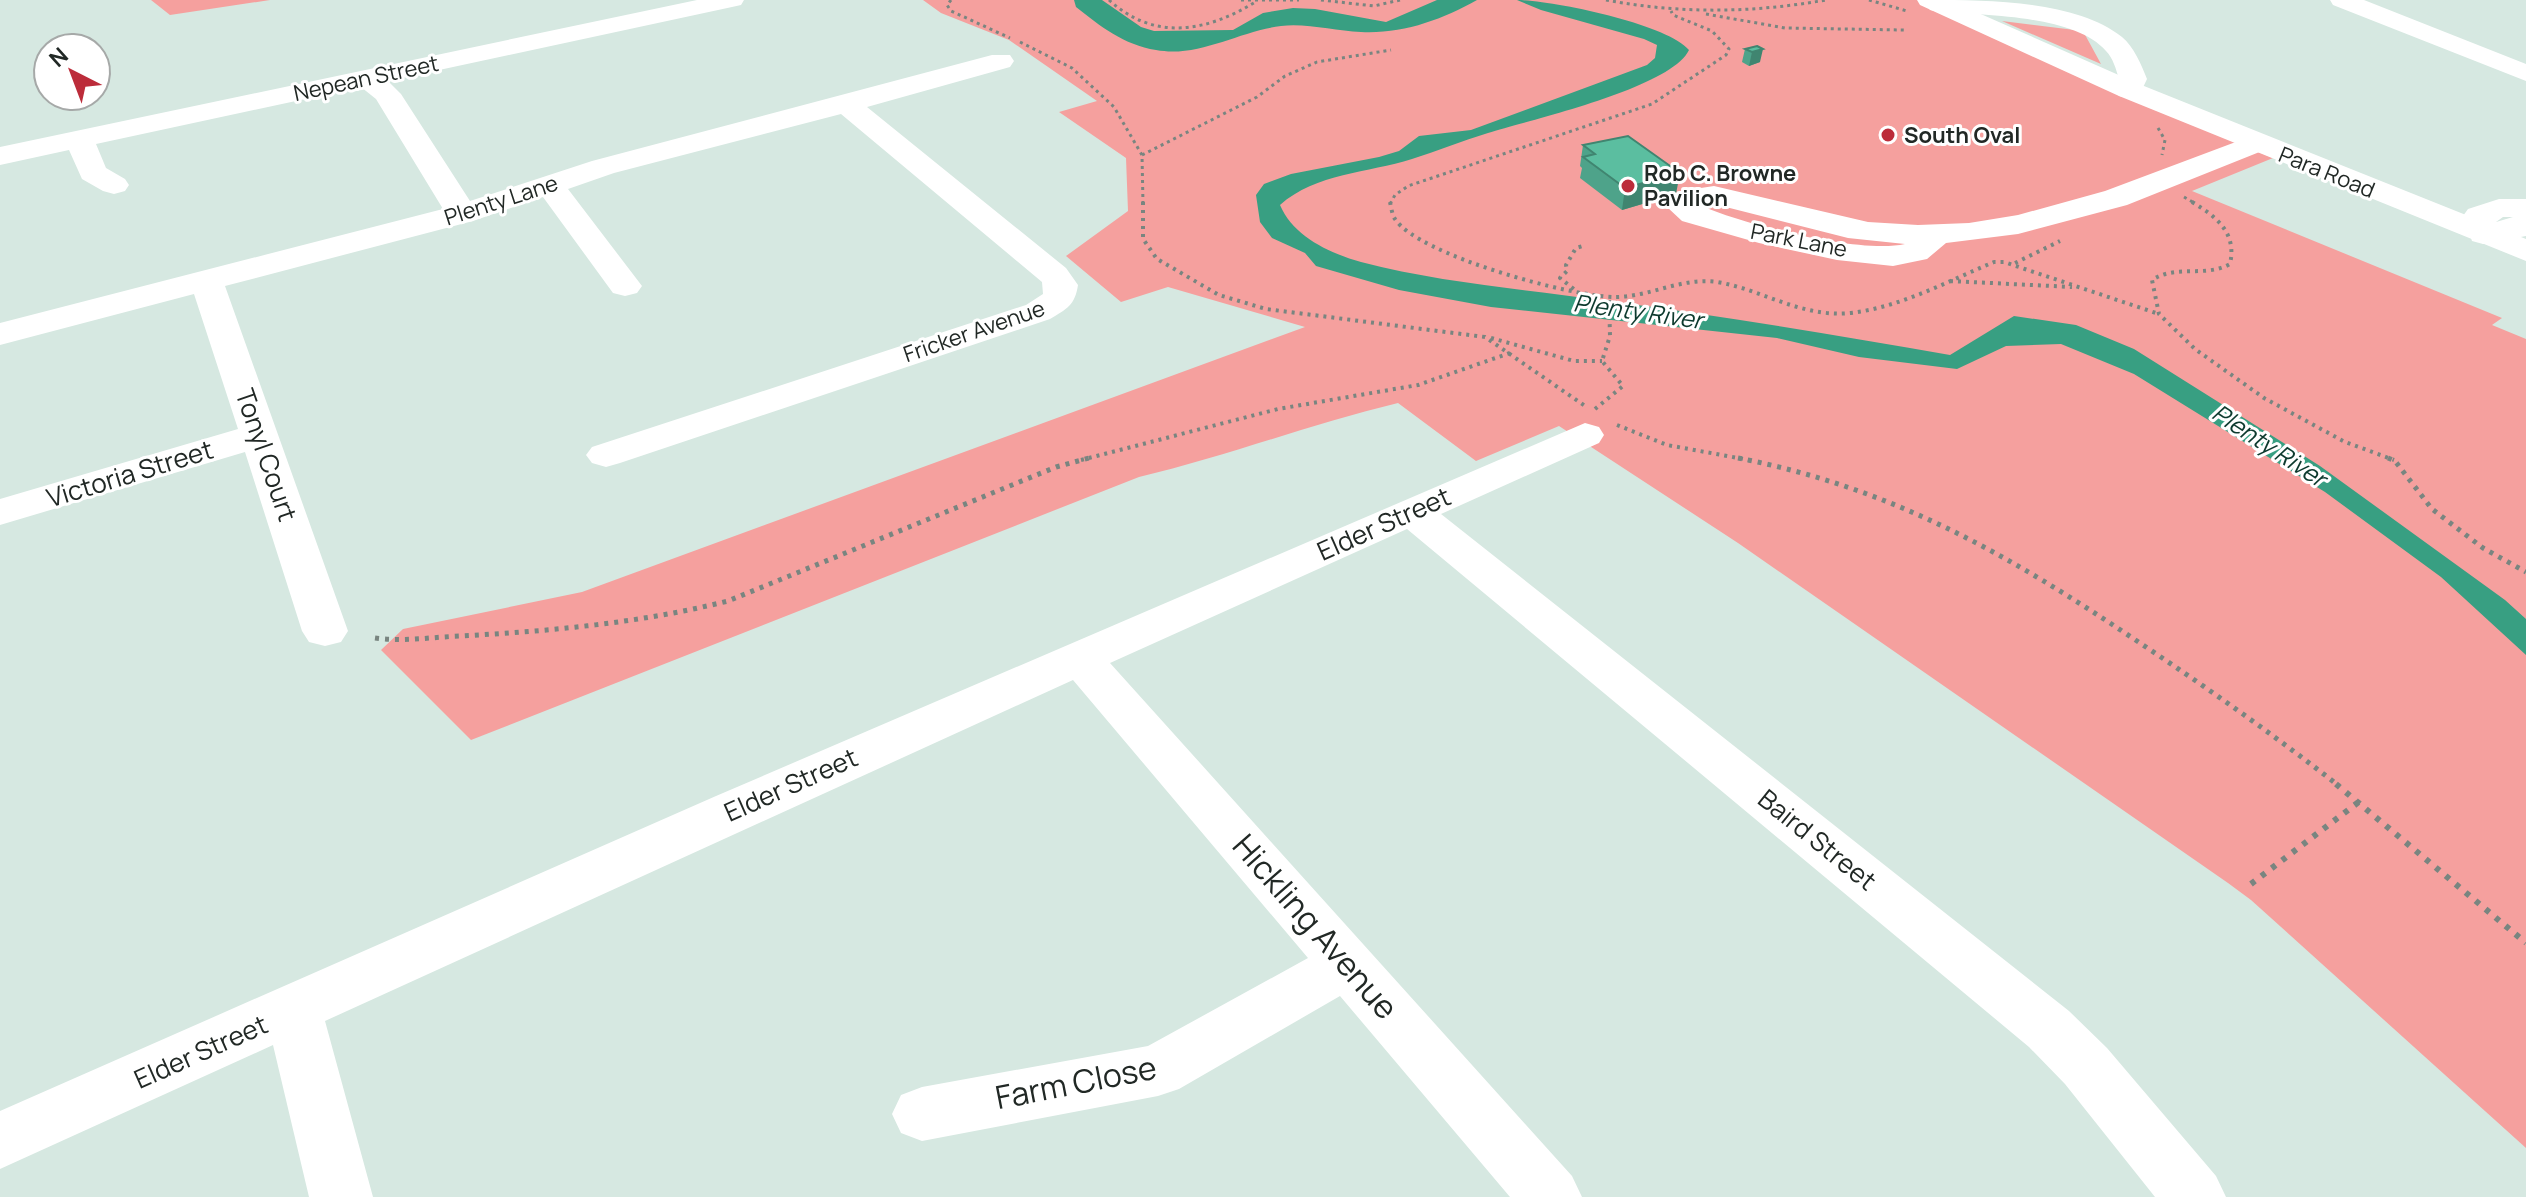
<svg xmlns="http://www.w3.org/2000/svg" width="2526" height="1197" font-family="Manrope,sans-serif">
  <rect width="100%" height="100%" fill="#d6e8e1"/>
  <!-- green -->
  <path fill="#f5a09e" d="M151 0H270L170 15Z
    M923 0H1918L2057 67 2273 158 2192 191 2502 318 2492 325 2526 339V1148L2251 900 2228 883 1738 543 1559 426 1476 461 1398 403C1311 424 1227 456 1139 477L471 740 381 650 403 629 582 592 1305 327 1168 287 1121 302 1066 256 1128 211 1126 158 1059 112 1097 101 1009 40 941 13Z
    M2002 21 2083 31 2101 64Z"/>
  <!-- water -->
  <path fill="#389f82" d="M1074 0H1102L1141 27 1154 31 1233 30 1263 13 1293 8 1315 9 1386 22 1437 0H1477C1441 20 1403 34 1361 32 1335 31 1307 23 1281 26 1239 31 1199 58 1156 50 1124 45 1100 26 1076 7Z
    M1517 0C1551 0 1668 24 1689 50 1671 88 1530 120 1488 133 1462 141 1437 151 1412 159 1368 173 1316 173 1280 205 1293 236 1329 253 1361 262 1441 283 1525 289 1607 301 1722 316 1836 335 1950 355L2014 316 2076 325 2134 349 2320 466 2505 600 2526 619V655L2441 577 2325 492 2134 374 2061 344 2006 346 1957 369 1859 357 1777 338 1491 307 1399 290 1316 266 1305 253 1272 238 1260 222 1256 195 1264 184 1291 174 1379 157 1399 151 1419 136 1471 130 1647 65 1655 58 1657 45 1644 39 1541 10Z"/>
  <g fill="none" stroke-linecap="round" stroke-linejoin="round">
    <!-- path-far3 -->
    <path stroke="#798580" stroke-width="3" stroke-dasharray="3 4" stroke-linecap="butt" d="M951 0 947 5 951 11 1010 38
      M1109 0C1155 42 1207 32 1257 1
      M1241 0H1299
      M1321 0 1374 6 1400 0
      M1606 0C1680 14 1752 13 1826 0
      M1869 0 1907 11
      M1706 14 1785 28 1904 30
      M1020 42 1072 68 1114 107 1142 155 1143 204
      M2158 128 2165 140 2162 155
      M1142 155 1257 97 1285 76 1317 62 1391 50
      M2184 197 2196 204
      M1390 204 1395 195 1408 186 1652 104 1726 55 1729 49 1712 31 1673 15 1671 11"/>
    <!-- path-far2 -->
    <path stroke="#798580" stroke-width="4" stroke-dasharray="3 5" stroke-linecap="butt" d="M1143 202V239L1157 259 1219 295 1266 309 1485 337 1588 408
      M1390 202C1391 206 1392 215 1395 219 1418 255 1572 297 1615 297 1650 297 1681 277 1717 282 1764 290 1801 318 1851 313 1901 307 1948 281 1994 262H2004L2159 314
      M2192 202C2217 217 2237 233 2230 264 2205 278 2176 264 2152 280L2159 314 2195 349 2264 398 2345 442 2394 460
      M2015 263 2060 241
      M1950 281 2072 287
      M1580 294 1560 278 1567 271 1566 265 1576 248 1583 246
      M1491 338 1574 361H1602
      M1595 409 1623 386 1602 361 1610 336 1609 298
      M1617 425 1667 445 1749 460
      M1081 460 1278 409 1418 385 1510 353"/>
    <!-- path-far1 -->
    <path stroke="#798580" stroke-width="5" stroke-dasharray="4 6" stroke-linecap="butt" d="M1738 458C1893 488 2009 555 2137 641 2206 687 2274 735 2339 786
      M2388 458 2395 461 2432 509 2483 548 2526 572
      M375 638C404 642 432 637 461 636 551 631 640 623 728 601L1056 467 1089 458"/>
    <!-- path -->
    <path stroke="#798580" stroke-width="6" stroke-dasharray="5 8" stroke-linecap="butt" d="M2336 784 2526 943
      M2251 884 2360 801"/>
    <!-- minor -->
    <path fill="#fff" fill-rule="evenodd" d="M697 0H744L741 5 732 7 388 81 401 94 470 201 592 161 992 55H1010L1014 61 1010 67 867 107 1066 268 1078 285C1075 305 1067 309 1050 319L620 463 606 467 592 463 586 455 592 447 1026 305 1043 294 1042 282 841 114 614 173 568 189 642 286 637 293 625 296 613 293 543 197 473 221 225 286 348 631 341 642 325 646 309 642 302 631 245 452 0 525V499L238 429 194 294 0 345V323L443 209 376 99 361 87 96 144 106 168 125 179 129 185 125 191 114 194 103 191 82 179 69 150 0 165V147Z
      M1930 0C1986 0 2076 0 2122 37 2134 47 2141 64 2147 79L2139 96 2129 98 2119 96 2115 90 2119 79C2116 69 2113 58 2106 51 2075 15 1984 15 1939 12L1930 10 1927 5Z
      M2330 0H2364L2526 64V81L2333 5Z
      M2257 134 2267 137 2272 143 2267 149 2127 205 2018 234 1946 243 1927 259 1893 266 1837 260 1759 243 1682 221 1667 207 1681 191 1714 186 1868 222 1918 225 1969 223 2018 215 2105 191ZM1714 204 1848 238 1905 244C1860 254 1745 225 1702 206Z
      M2499 199H2526V236L2483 244 2472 241 2463 216 2468 209ZM2503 217H2513L2496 222Z
      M1585 423 1599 427 1604 435 1599 443 1441 514 2069 1011 2107 1048 2216 1176 2226 1197H2155L2065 1084 2029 1047 1407 529 1110 663 1572 1176 1582 1197H1510L1340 996 1179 1089 1158 1096 922 1141 901 1133 892 1114 901 1095 922 1087 1148 1046 1308 958 1073 680 325 1021 373 1197H309L273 1045 0 1169V1111L716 796Z"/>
    <!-- major -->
    <path fill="#fff" fill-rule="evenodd" d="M1917 0H1949L2139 84 2526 239V261L2119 96 1920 5Z"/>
  </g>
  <!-- wall -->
  <path fill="#4ea38a" d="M1757 46 1760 62 1749 66 1742 62 1745 49Z
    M1583 145 1676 194 1622 210 1580 178 1582 168 1580 166Z"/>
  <!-- shaded-wall -->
  <path fill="#408570" d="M1763 49 1760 62 1749 66 1752 52Z
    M1680 173 1676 194 1622 210 1625 188Z"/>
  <!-- building -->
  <path fill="#5bbea0" stroke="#408570" stroke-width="2" d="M1757 46 1763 49 1752 52 1745 49Z
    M1628 136 1680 173 1625 188 1583 157 1595 154 1583 145Z"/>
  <!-- markers -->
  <g fill="#bc2c3a" stroke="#fff" stroke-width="3">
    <circle cx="1888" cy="135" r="8"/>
    <circle cx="1628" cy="186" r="8"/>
  </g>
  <g text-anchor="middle" stroke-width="6" stroke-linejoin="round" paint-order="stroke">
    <!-- far-street labels -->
    <g font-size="22" fill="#212825" stroke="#fff">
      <text transform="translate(366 78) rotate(-12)" y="8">Nepean Street</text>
      <text transform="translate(2327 172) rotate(22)" y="8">Para Road</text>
      <text transform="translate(501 200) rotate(-18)" y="8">Plenty Lane</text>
      <text transform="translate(1799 240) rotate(11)" y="8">Park Lane</text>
      <text transform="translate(974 331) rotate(-19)" y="8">Fricker Avenue</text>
    </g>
    <!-- far-poi labels -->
    <g font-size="22" font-weight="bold" fill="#212825" stroke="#fff" text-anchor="start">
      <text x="1904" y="143">South Oval</text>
      <text x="1644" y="181">Rob C. Browne<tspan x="1644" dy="25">Pavilion</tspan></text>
    </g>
    <!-- far-water labels -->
    <g font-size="24" font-style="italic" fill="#0d3a2e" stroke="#fff">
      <text transform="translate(1638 312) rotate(8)" y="8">Plenty River</text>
      <text transform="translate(2269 446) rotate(33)" y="8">Plenty River</text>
    </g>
    <!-- street labels -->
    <g font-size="26" fill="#212825" stroke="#fff">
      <text transform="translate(266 455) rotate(71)" y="9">Tonyl Court</text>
      <text transform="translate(130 474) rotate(-17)" y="9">Victoria Street</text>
      <text transform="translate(1384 524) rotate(-24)" y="9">Elder Street</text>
      <text transform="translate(791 785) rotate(-24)" y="9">Elder Street</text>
      <text transform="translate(1817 840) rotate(39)" y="9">Baird Street</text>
      <text transform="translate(201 1052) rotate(-24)" y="9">Elder Street</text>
    </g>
    <!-- near-street labels -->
    <g font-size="32" fill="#212825" stroke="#fff">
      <text transform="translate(1315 927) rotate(49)" y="11">Hickling Avenue</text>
      <text transform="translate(1076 1083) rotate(-11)" y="11">Farm Close</text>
    </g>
  </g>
  <!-- north arrow -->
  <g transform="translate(72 72) rotate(318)"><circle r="38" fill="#ffffff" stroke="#a6a9a8" stroke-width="2"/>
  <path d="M0-6L14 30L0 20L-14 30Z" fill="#bc2c3a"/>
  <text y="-12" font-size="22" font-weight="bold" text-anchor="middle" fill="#212825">N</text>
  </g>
</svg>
